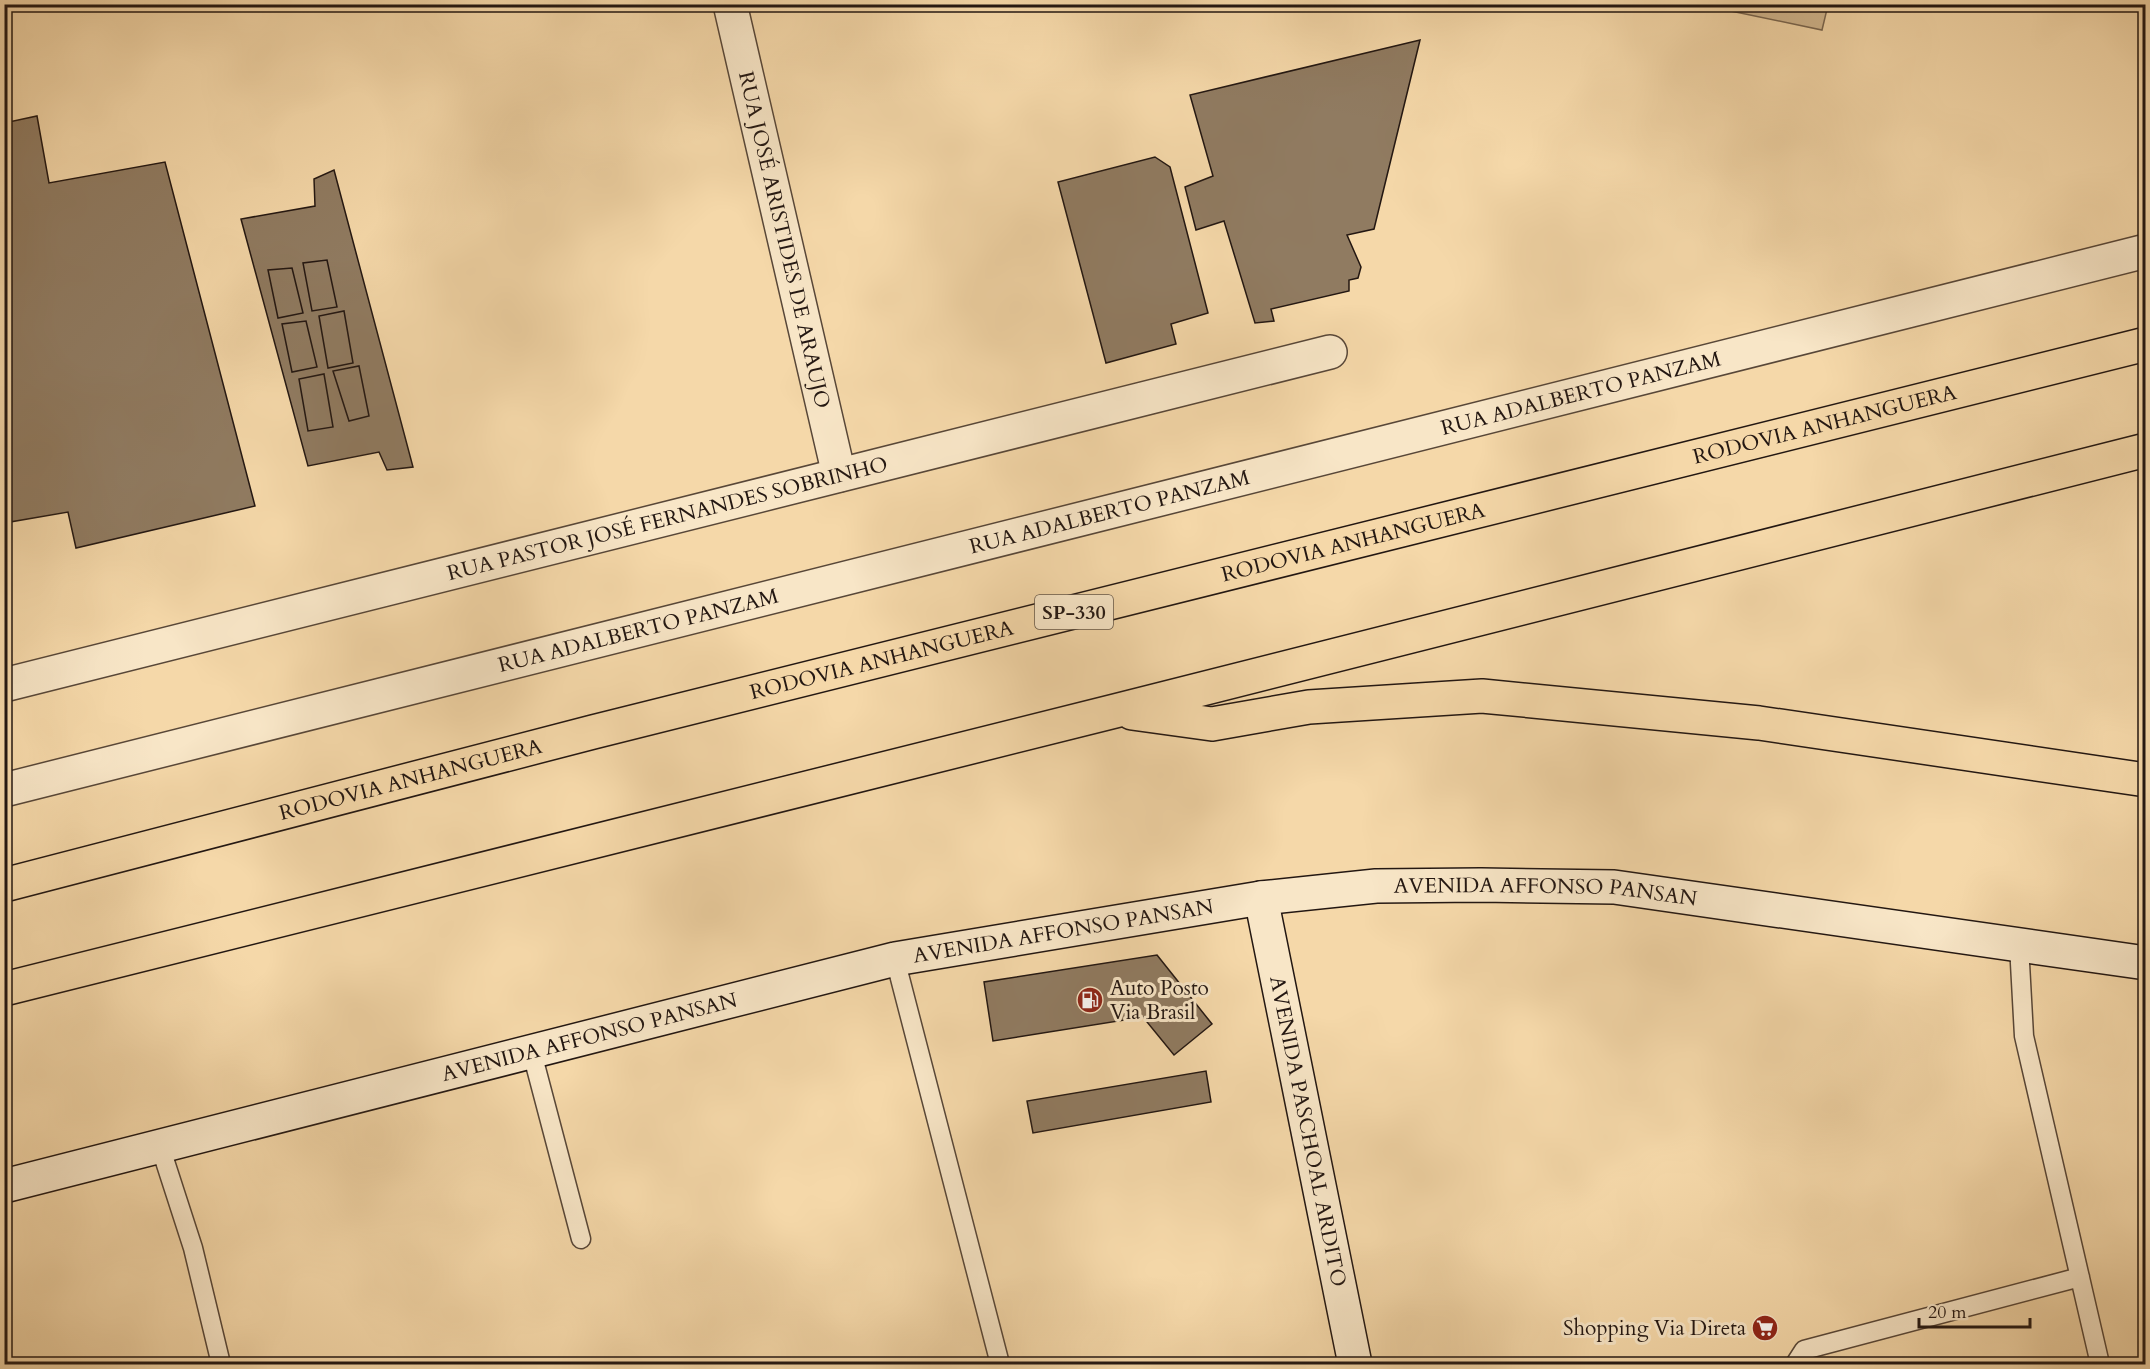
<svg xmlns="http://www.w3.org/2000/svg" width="2150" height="1369" font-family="Cardo,serif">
  <rect width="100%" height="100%" fill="#f5d8a9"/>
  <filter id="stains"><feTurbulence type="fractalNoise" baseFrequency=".00333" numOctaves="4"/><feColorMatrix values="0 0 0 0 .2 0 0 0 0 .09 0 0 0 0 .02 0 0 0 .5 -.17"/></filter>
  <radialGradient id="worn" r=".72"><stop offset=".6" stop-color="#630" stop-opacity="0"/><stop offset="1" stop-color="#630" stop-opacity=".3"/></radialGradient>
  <!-- pitch -->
  <path fill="#d1b78f" stroke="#7a6750" stroke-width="1.5" d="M1702 5 1828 4V5L1822 30Z"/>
  <!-- building -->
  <path fill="#907b61" stroke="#231712" stroke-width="1.5" d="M1420 40 1374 229 1347 235 1361 267 1358 278 1349 280V291L1271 309 1274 321 1255 323 1224 221 1196 230 1185 187 1213 176 1190 95Z
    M37 116 49 183 165 162 255 506 76 548 68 512 4 523V123Z
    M1155 157 1170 167 1208 313 1171 324 1176 344 1106 363 1058 182Z
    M334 170 413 467 387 470 379 452 308 466 241 219 315 206 314 179Z
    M327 260 337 307 312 311 303 263Z
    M292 268 303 313 278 318 268 270Z
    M344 311 353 363 328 368 319 316Z
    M306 321 317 367 292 372 282 324Z
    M359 366 369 416 349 421 333 371Z
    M324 374 333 427 308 431 299 379Z
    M1157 955 1212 1024 1174 1055 1143 1017 993 1041 984 982Z
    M1206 1071 1211 1102 1033 1133 1027 1101Z"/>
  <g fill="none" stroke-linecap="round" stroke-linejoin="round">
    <defs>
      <path id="service" d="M2019 945 2024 1036 2100 1364
        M895 959 1000 1364
        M532 1053 581 1239
        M160 1146 193 1248 221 1364
        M1795 1364 1804 1350 2080 1277"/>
      <g id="minor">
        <path id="s1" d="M730 4 839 475"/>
        <path id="s2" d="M4 685 1330 352"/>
      </g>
      <g id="tertiary">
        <path id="s3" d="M4 790 2146 251"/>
      </g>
      <g id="secondary">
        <path id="s4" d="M1261 898 1355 1364"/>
        <path id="s5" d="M4 1186 895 959 1261 898 1376 886 1481 885 1614 887 2146 963"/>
      </g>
      <g id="motorway">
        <path d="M1132 713 1212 724 1309 707 1482 696 1759 723 2146 780"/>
        <path id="s6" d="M4 885 593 732 2146 344"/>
        <path d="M4 989 1115 711 2146 450"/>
      </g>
    </defs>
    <!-- service casing -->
    <use href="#service" stroke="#584738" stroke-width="21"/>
    <!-- minor casing -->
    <use href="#minor" stroke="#584738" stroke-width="36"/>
    <!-- tertiary casing -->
    <use href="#tertiary" stroke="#584738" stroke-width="36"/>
    <!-- secondary casing -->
    <use href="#secondary" stroke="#231712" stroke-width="36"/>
    <!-- motorway casing -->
    <use href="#motorway" stroke="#231712" stroke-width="36"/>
    <!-- service -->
    <use href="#service" stroke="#f8e6c7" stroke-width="18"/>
    <!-- minor -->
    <use href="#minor" stroke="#f8e6c7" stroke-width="33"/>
    <!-- tertiary -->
    <use href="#tertiary" stroke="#f8e6c7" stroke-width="33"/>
    <!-- secondary -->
    <use href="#secondary" stroke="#f8e6c7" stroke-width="33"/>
    <!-- motorway -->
    <use href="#motorway" stroke="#f5d8a9" stroke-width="33"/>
  </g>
  <!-- icons -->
  <defs>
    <symbol id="fuel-disc" viewBox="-11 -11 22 22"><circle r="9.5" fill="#8f2418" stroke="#f8e6c7"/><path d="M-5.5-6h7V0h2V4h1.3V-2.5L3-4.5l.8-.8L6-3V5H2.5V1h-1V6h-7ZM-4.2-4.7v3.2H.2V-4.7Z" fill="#fff"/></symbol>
    <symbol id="supermarket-disc" viewBox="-11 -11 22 22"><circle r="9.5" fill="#8f2418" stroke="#f8e6c7"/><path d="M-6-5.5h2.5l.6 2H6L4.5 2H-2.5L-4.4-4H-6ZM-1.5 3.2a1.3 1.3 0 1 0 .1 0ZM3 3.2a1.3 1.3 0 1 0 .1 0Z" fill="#fff"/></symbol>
  </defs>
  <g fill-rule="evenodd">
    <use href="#fuel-disc" x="1075" y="985" width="30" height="30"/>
    <use href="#supermarket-disc" x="1750" y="1313" width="30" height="30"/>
  </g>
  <g text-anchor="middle" stroke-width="6" stroke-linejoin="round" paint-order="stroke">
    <!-- shield labels -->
    <rect fill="#f8e6c7" stroke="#635548" stroke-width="1.5" x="1035" y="595" width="78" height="34" rx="4.5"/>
    <g font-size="20" font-weight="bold" fill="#231712">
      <text x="1074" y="619">SP-330</text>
    </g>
    <!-- street labels -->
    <g font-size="21" fill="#231712" stroke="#f8e6c7">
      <text dy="7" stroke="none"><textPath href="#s1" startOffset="242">RUA JOSÉ ARISTIDES DE ARAUJO</textPath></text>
      <text dy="7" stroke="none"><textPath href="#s3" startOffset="1626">RUA ADALBERTO PANZAM</textPath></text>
      <text dy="7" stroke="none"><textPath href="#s6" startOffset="1878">RODOVIA ANHANGUERA</textPath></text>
      <text dy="7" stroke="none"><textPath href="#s3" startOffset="1140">RUA ADALBERTO PANZAM</textPath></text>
      <text dy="7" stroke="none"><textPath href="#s2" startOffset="684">RUA PASTOR JOSÉ FERNANDES SOBRINHO</textPath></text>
      <text dy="7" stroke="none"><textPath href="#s6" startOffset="1392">RODOVIA ANHANGUERA</textPath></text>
      <text dy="7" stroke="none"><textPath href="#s3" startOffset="654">RUA ADALBERTO PANZAM</textPath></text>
      <text dy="7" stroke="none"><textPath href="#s6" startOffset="906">RODOVIA ANHANGUERA</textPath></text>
      <text dy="7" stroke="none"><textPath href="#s6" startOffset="420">RODOVIA ANHANGUERA</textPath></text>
      <text dy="7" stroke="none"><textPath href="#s5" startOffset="1576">AVENIDA AFFONSO PANSAN</textPath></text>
      <text dy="7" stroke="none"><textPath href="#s5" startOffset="1090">AVENIDA AFFONSO PANSAN</textPath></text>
      <text dy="7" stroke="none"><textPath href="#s5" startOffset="604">AVENIDA AFFONSO PANSAN</textPath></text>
      <text dy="7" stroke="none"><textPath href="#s4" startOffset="238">AVENIDA PASCHOAL ARDITO</textPath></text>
    </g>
    <!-- poi labels -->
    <g font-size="21" fill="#231712" stroke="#f8e6c7" text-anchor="start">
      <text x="1110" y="995">Auto Posto<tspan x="1110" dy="24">Via Brasil</tspan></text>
      <text x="1746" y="1335" text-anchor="end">Shopping Via Direta</text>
    </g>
  </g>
  <!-- margin -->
  <rect width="2150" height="1369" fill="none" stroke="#f5d8a9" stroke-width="24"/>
  <rect x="6" y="6" width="2138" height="1357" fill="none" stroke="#231712" stroke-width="3"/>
  <rect x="12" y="12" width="2126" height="1345" fill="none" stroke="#231712" stroke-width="1.5"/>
  <!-- scale -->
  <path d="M1919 1318v9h111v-9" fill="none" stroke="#231712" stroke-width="3"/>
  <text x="1928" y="1318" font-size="18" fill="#231712" stroke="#f8e6c7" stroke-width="4.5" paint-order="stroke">20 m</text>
  <rect width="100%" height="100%" filter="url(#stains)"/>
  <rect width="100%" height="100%" fill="url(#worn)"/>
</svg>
